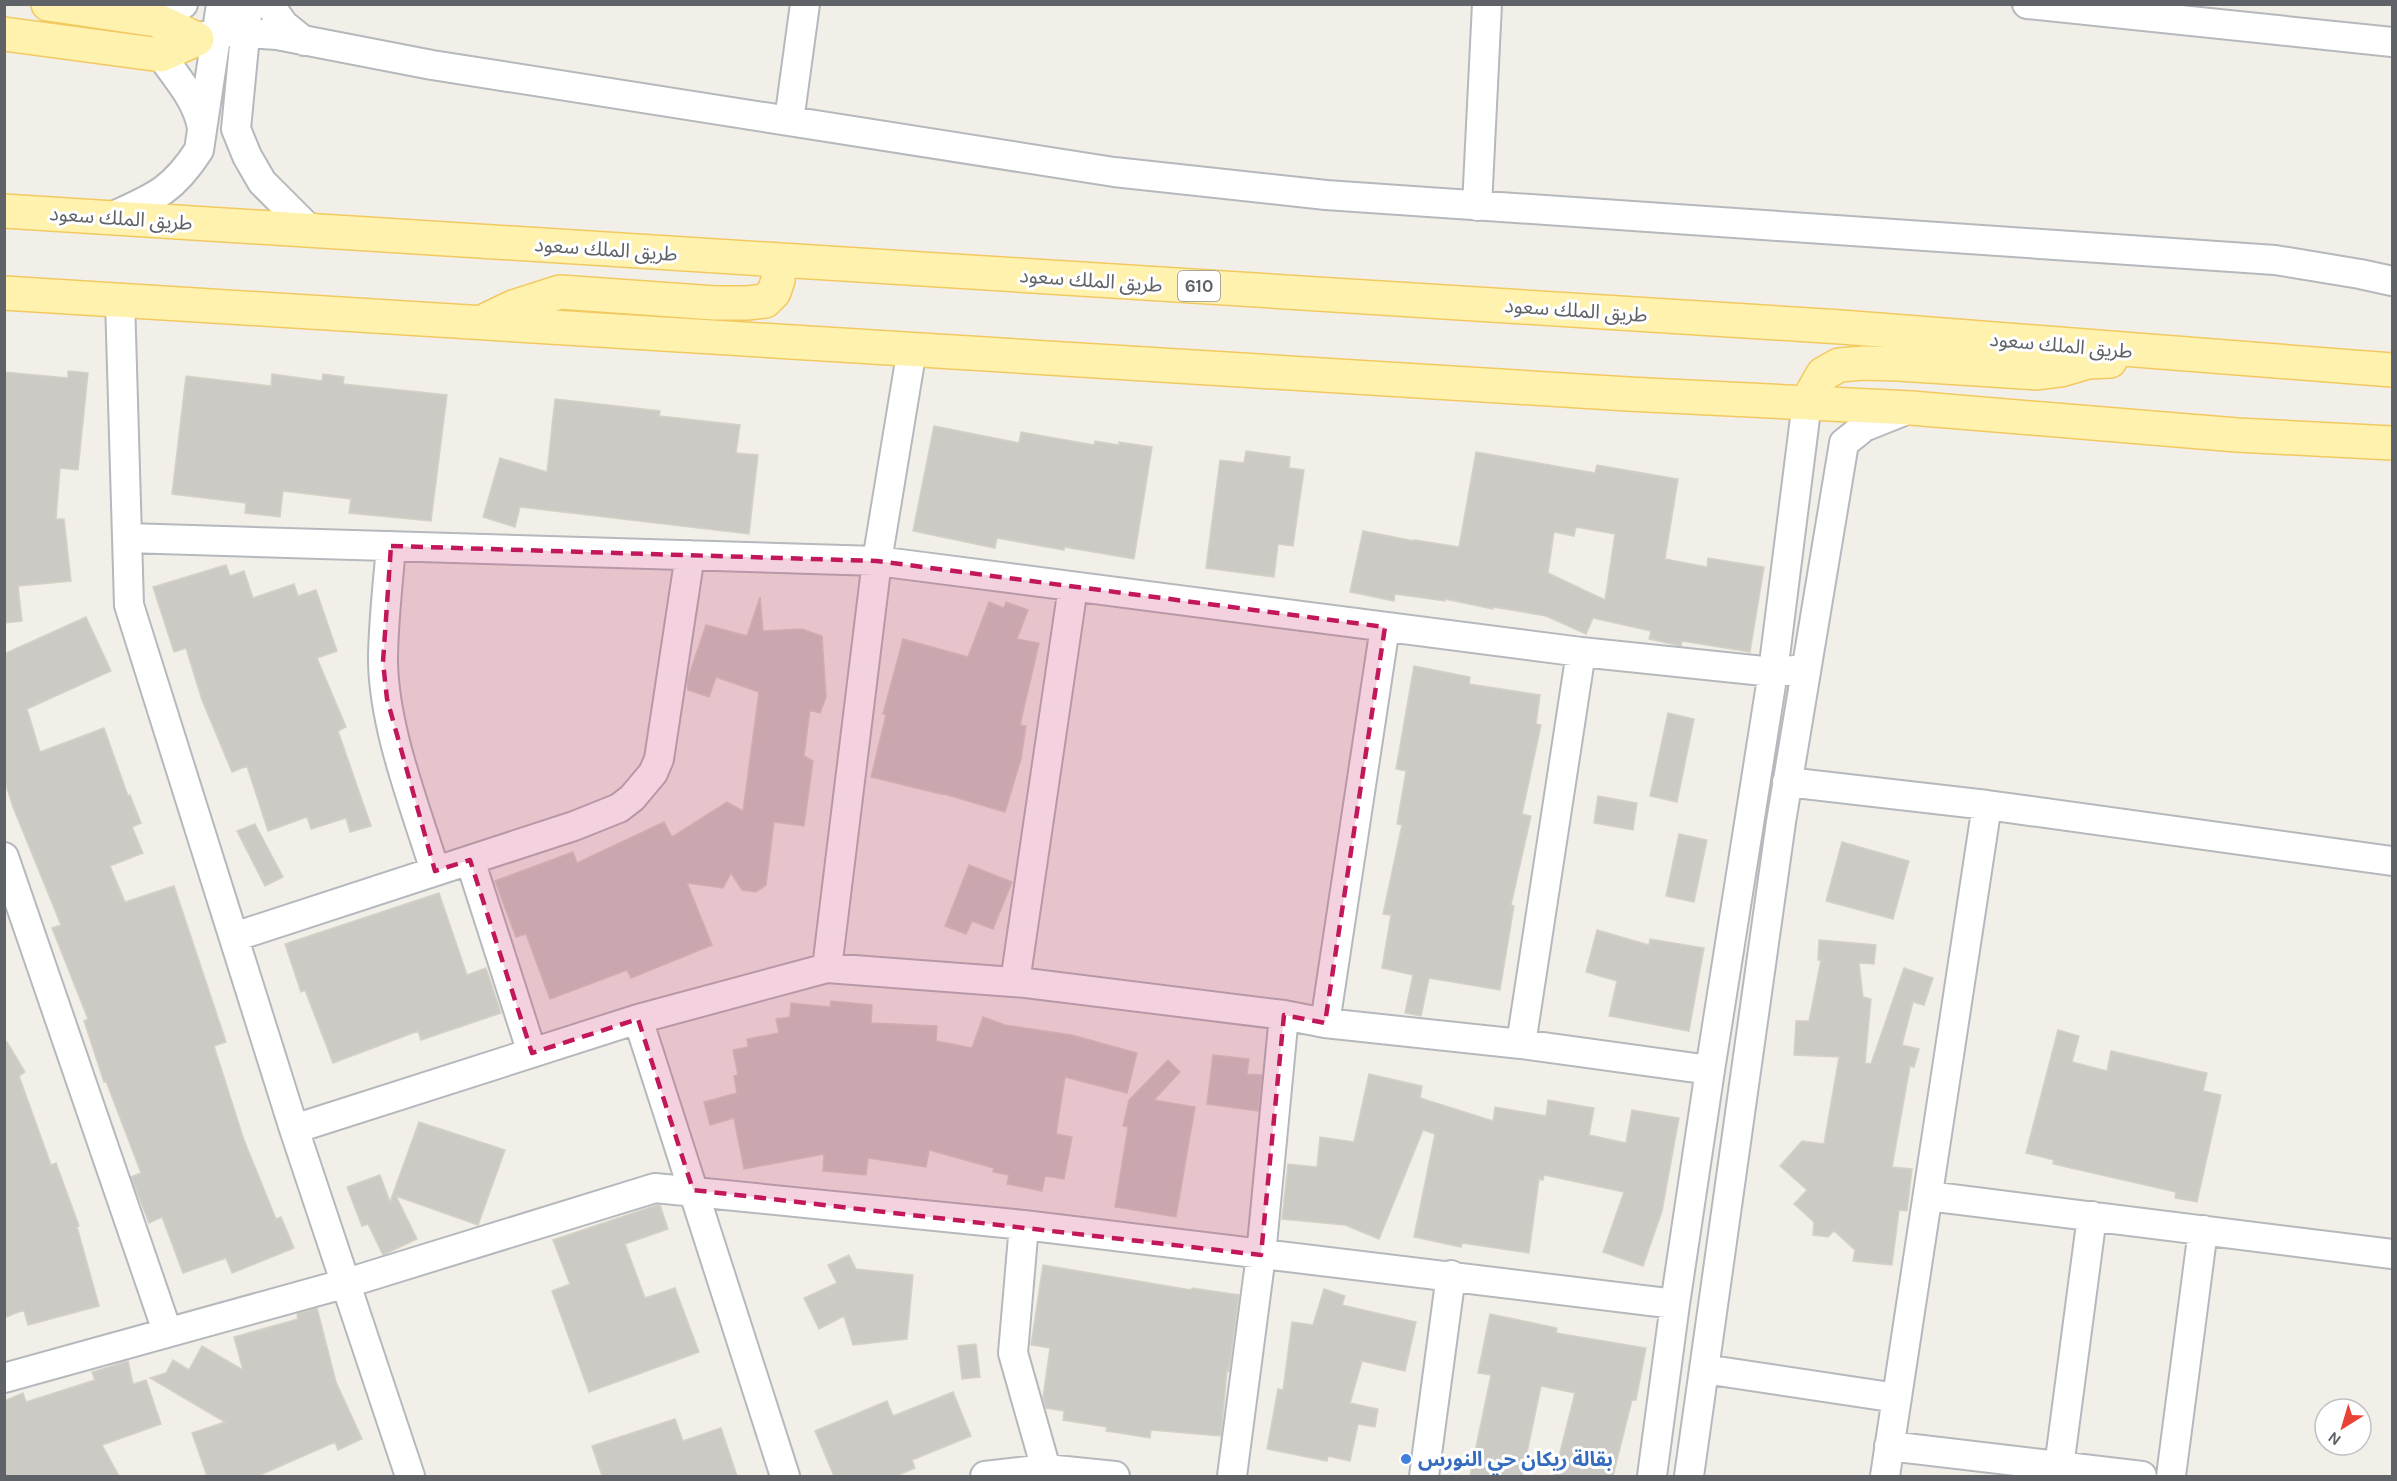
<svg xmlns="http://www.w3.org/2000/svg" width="2397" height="1481" font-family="Karla,'Noto Sans Arabic',sans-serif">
  <rect width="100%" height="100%" fill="#f1efe8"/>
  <!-- building -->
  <path fill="#cccac5" stroke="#d6d1c6" stroke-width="1.5" fill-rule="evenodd" d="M68 371 88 373 78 470 60 468 56 519H64L71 581 18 586 22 621 4 623V372L68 378Z
    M272 374 322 381 323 374 344 377 343 384 447 395 431 521 349 513 351 499 283 491 280 517 245 513 246 503 172 494 186 376 271 386Z
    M555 399 660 411 659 416 740 425 736 453 758 455 749 534 520 507 515 527 483 517 500 458 547 472Z
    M934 426 1019 443 1021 432 1094 445 1095 441 1119 445V442L1152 447 1134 559 1064 547V550L997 538 995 548 913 531Z
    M1246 451 1290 457 1289 468 1304 470 1293 546 1278 544 1274 577 1206 568 1220 460 1244 463Z
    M1476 452 1595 473 1597 465 1678 479 1665 559 1707 567 1708 558 1764 567 1750 652 1682 641 1681 646 1649 639 1651 631 1593 618 1586 634 1546 616 1493 607V609L1445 599V601L1395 594 1394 601 1350 592 1363 531 1414 541V540L1459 547ZM1576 527 1615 534 1605 600 1548 573 1554 532 1574 536Z
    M226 565 230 576 244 571 253 598 294 584 298 596 316 590 337 651 317 658 346 727 338 731 371 826 350 832 346 818 311 829 307 817 268 831 247 766 232 772 202 700 186 648 174 652 153 587Z
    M760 597 763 631 802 629 822 636 826 697 820 713 810 710 804 756 813 761 804 826 774 822 766 885 756 892 742 890 731 873 723 888 687 883 712 945 631 978 627 970 550 999 526 934 516 937 495 881 573 852 577 863 664 822 672 837 727 802 743 811 759 692 716 677 709 697 688 690 687 681 706 625 747 636Z
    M989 602 1004 608 1006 602 1028 610 1017 639 1039 643 1020 725 1026 726 1021 759 1005 812 941 793V794L871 777 886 715 883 714 903 639 968 657Z
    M86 617 111 671 27 709 40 752 104 728 128 796 130 795 141 823 132 827 143 853 110 866 125 902 174 886 226 1042 214 1046 244 1140 276 1219 281 1217 294 1248 232 1273 226 1258 183 1273 162 1217 149 1223 131 1177 141 1173 106 1081 104 1082 84 1021 88 1019 52 928 61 925 13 807 4 779V654Z
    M1414 666 1470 677 1469 684 1540 695 1536 724 1541 725 1522 814 1531 816 1511 905 1514 906 1500 990 1429 978 1421 1016 1405 1013 1413 975 1382 968 1391 915 1383 914 1402 825 1397 824 1406 771 1396 769Z
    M1668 713 1694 719 1677 802 1650 796Z
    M1598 796 1637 803 1633 830 1594 823Z
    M255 824 283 877 265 886 237 831Z
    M1679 834 1707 840 1694 902 1666 896Z
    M1842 842 1909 861 1893 919 1826 901Z
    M969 865 1012 882 993 929 972 921 966 934 945 926Z
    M439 893 467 975 486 968 501 1013 421 1040 418 1031 333 1063 305 990 301 992 285 944Z
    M1597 930 1649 945 1650 939 1704 948 1689 1031 1609 1016 1617 981 1586 972Z
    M1819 940 1876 945 1874 964 1859 963 1863 997 1871 999 1865 1063 1871 1064 1904 968 1933 978 1924 1005 1913 1002 1902 1045 1919 1049 1914 1067 1910 1066 1892 1167 1912 1169 1907 1211 1899 1210 1892 1265 1853 1261 1855 1250 1834 1231 1828 1237 1813 1235 1814 1222 1794 1204 1807 1190 1780 1166 1802 1141 1824 1144 1839 1057 1794 1055 1796 1021H1809L1821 960H1818Z
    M831 1001 872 1005 871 1023 937 1026 936 1041 972 1048 983 1017 1005 1025 1072 1035 1137 1053 1127 1093 1065 1077 1056 1134 1072 1137 1064 1179 1045 1176 1042 1191 1007 1184 1009 1175 993 1172 994 1168 929 1150 926 1167 868 1158 866 1175 823 1171 824 1154 744 1169 734 1118 710 1125 704 1102 737 1093 734 1076 738 1075 733 1050 748 1047 747 1039 779 1033 776 1019 790 1017 791 1003 830 1007Z
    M2058 1030 2079 1036 2072 1062 2107 1071 2111 1051 2207 1073 2203 1091 2221 1095 2197 1202 2175 1198 2176 1192 2053 1164 2054 1160 2026 1153Z
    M4 1042H7L25 1072 19 1076 51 1165 56 1163 79 1226 77 1227 99 1306 28 1325 24 1310 4 1318Z
    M1213 1055 1249 1059 1247 1074 1262 1075 1258 1111 1207 1104Z
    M1168 1060 1180 1072 1154 1100 1195 1107 1176 1217 1115 1207 1128 1127 1123 1126 1129 1100Z
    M1369 1074 1422 1086 1420 1098 1493 1121 1495 1107 1546 1116 1548 1100 1594 1108 1589 1135 1626 1143 1632 1110 1679 1118 1662 1211 1643 1266 1603 1252 1624 1192 1544 1175 1543 1180 1539 1179 1529 1253 1462 1243 1461 1247 1414 1237 1435 1134 1423 1130 1379 1239 1345 1225 1282 1219 1288 1164 1317 1167 1320 1137 1354 1142Z
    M419 1122 505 1150 478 1225 396 1196 417 1239 383 1255 368 1224 362 1226 347 1187 380 1175 390 1202Z
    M657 1205H660L668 1229 625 1244 645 1298 675 1288 699 1352 589 1392 552 1291 570 1284 553 1240Z
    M849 1255 856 1269 913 1275 907 1339 853 1345 844 1316 819 1329 804 1298 837 1283 828 1265Z
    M1043 1265 1191 1290 1192 1288 1239 1295 1229 1371 1227 1370 1221 1436 1151 1430 1150 1438 1106 1431 1107 1427 1063 1420 1064 1411 1046 1408 1043 1397 1050 1348 1031 1345Z
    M1324 1289 1345 1296 1342 1305 1416 1322 1405 1371 1362 1361 1350 1403 1378 1409 1375 1427 1358 1424 1350 1461 1328 1456 1327 1461 1267 1449 1278 1389 1283 1390 1292 1322 1313 1325Z
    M317 1308 336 1382 362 1439 338 1450 335 1442 258 1476H207L192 1433 225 1422 150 1378 166 1373 173 1360 189 1370 202 1346 243 1370 234 1337 298 1319 297 1314Z
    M1490 1314 1557 1328 1556 1333 1646 1348 1636 1400H1632L1613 1476H1554L1575 1393 1541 1386 1522 1476H1470L1491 1375 1478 1373Z
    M976 1344 980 1377 962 1379 958 1346Z
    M128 1361 133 1384 146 1380 161 1424 102 1445 119 1476H4V1401L23 1393 26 1402 95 1380 92 1372Z
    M953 1392 971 1436 912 1460 915 1468 896 1476H834L815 1431 887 1401 893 1416Z
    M675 1419 683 1441 721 1428 737 1476H602L592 1446Z"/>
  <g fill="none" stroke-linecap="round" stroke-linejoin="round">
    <defs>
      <path id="minor" d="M248 4 236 129 247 156 262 182 310 230
        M269 4 284 25 304 41
        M2027 4 2392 42
        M156 20 183 4
        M197 39 218 31 277 35 432 65 1114 172 1326 195 2275 260 2360 274 2392 281
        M161 55C177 79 197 99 202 128
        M789 121 805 4
        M1477 206 1487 4
        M109 218C153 198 172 192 199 150L221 4
        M120 300 129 605 294 1129 410 1476
        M127 538 877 561 1581 652 1773 672 1806 669
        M391 546C388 584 383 623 383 661 384 729 415 806 435 871
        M1787 782 1987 805 2392 861
        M4 857 167 1331
        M470 860 532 1053
        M234 937 574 826 619 808 632 798 653 773 659 759 690 555
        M827 968 877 561 912 349
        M1015 982 1073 587
        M638 1019 785 1476
        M1325 1023 1385 627
        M1521 1044 1581 652
        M294 1129 638 1019 827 968 1026 983 1284 1015 1325 1023 1521 1044 1710 1070
        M1928 1196 2392 1254
        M1024 1225 1013 1353 1048 1476
        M1704 1369 1897 1398
        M4 1378 347 1283 655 1188 1024 1225 1675 1304
        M1889 1446 2142 1476
        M2059 1467 2092 1216
        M985 1476 1046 1469 1115 1476
        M1232 1476 1261 1255 1284 1015
        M1424 1476 1451 1275
        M1652 1476 1675 1304 1710 1070 1773 672 1807 402
        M1689 1476 1781 822 1844 443 1864 427 1909 409
        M1885 1476 1987 805
        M2171 1476 2203 1230"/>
      <path id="major" d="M48 4 156 20 197 39
        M4 34 161 55 197 39
        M4 211 1841 327 2392 370
        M4 293 1628 394 1911 408 2237 435 2392 443
        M486 320 513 307 560 292 715 303H747L765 301 774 292 778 280V270L772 260
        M1807 402 1823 374 1839 365 1864 363 1898 364 2037 373 2061 370 2088 362 2110 361"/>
    </defs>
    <!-- minor casing -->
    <use href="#minor" stroke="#b5b8bc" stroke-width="32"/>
    <!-- major casing -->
    <use href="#major" stroke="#f2c960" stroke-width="36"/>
    <!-- minor -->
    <use href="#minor" stroke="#fff" stroke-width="28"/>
    <!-- major -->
    <use href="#major" stroke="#fff2af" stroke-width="33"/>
  </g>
  <!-- marked area -->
  <path fill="#c2185b" fill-opacity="0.2" stroke="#c2185b" stroke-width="4.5" stroke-dasharray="12 8" stroke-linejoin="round" d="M391 546 877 561 1385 627 1325 1023 1284 1015 1261 1255 693 1190 638 1019 532 1053 470 860 435 871 387 699 383 662Z"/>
  <!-- markers -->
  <circle fill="#3f7fe0" stroke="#fff" stroke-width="2" cx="1406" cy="1459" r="6"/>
  <g text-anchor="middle" stroke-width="6" stroke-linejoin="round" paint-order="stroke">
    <!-- shield labels -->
    <rect fill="#fff" stroke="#8f9295" stroke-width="1.5" x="1178" y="271" width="42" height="30" rx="4.5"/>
    <g font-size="18" font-weight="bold" fill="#5f6368">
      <text x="1199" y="292">610</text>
    </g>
    <!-- street labels -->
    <g font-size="20" fill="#5f6368" stroke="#fff">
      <text transform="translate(121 218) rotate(4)" y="7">طريق الملك سعود</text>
      <text transform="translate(606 249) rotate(4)" y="7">طريق الملك سعود</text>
      <text transform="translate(1091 280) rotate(4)" y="7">طريق الملك سعود</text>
      <text transform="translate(1576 310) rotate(4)" y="7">طريق الملك سعود</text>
      <text transform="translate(2061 345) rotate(5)" y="7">طريق الملك سعود</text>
    </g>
    <!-- shop labels -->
    <g font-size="20" font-weight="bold" fill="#366cbe" stroke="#fff" text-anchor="start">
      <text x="1418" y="1466">بقالة ريكان حي النورس</text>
    </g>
  </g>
  <!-- border -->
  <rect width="2397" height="1481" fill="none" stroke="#5f6368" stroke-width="12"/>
  <!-- north arrow -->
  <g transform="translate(2343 1427) rotate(217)"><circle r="28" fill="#ffffff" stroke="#bfc1c3" stroke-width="1.5"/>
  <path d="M0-4.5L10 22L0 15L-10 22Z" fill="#ea4335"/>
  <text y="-9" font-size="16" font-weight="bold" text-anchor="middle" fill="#5f6368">N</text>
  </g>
</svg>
